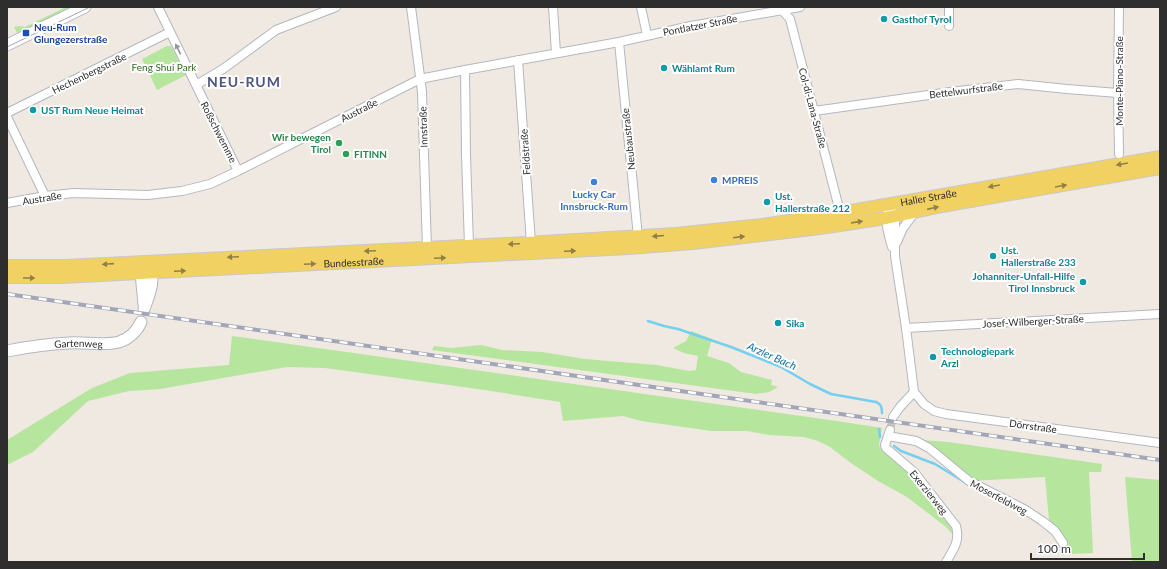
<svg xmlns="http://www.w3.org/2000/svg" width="1167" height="569" font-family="Lato,sans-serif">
  <rect width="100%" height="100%" fill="#efe9e1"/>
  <!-- green -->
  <path fill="#b6e59e" d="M66 7H72L17 33 14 27 20 26 25 27Z
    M167 46H171L186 75 157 90 142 59Z
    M691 331 712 339 707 356 729 363 741 372 772 380 771 385 778 387 769 392 756 394 432 350 434 346 451 348 481 345 502 350 542 352 585 359 657 365 689 371 696 370 698 356 684 353 673 348 686 341Z
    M232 336 837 421 882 428 879 445 882 451 912 474 954 529 956 538 946 527 907 497 878 481 851 463 830 447 818 441 804 437 769 435 747 431H711L641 421 623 416 563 421 560 402 485 390 325 368 287 367 160 389 129 391 88 401 33 452 7 465V440L92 388 130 373 229 365Z
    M921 440 948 442 1102 464 1101 472H1089L1093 553 1071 554 1049 520 1045 477 969 481Z
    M1125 477 1160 480V562H1132Z"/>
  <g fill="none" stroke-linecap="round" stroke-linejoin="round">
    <!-- stream -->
    <path stroke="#75cff0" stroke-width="2.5" d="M648 321 664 326 678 329 731 347 781 367 810 384 831 394 876 402C881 404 882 407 882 413
      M879 429 880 437
      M894 446 901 451 935 464 976 489
      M1060 544 1063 554"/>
    <!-- street-tunnel -->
    <path stroke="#c8c4bd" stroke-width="8" stroke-dasharray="8 4" stroke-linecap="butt" d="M890 430 893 417"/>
    <defs>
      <path id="street" d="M158 7 238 171
        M411 7 422 92 427 248
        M553 7 556 53
        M641 7 647 35
        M1119 7 1118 93 1119 154
        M780 8 790 19 840 212
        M949 26V7
        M619 42 638 237
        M518 60 531 243
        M465 70 466 155 469 246
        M196 85 223 69 276 30 336 7
        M814 111 950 92 1018 84 1067 89 1118 93
        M7 113 170 32
        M7 117 45 196
        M7 203 45 196 74 193 148 195 182 191 210 184 238 171 420 79 465 70 619 42 691 26 800 7
        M889 205 895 217V256L906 328 914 392 924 404 934 411 946 414 1160 443
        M887 213C885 224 889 236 892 247
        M897 242 903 228 915 212
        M906 328 1160 314
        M893 417 900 407 914 392
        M890 430 885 445 886 448 914 472 956 526C960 541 954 549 946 562
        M888 436 916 441 929 448 969 481 1024 509 1041 520 1055 531 1063 543"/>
      <g id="secondary">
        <path d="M7 45 85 7"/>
        <path d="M144 305 141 273 145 265"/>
        <path d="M144 309C149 295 156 280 149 266"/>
        <path id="s1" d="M7 351C27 347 48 344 69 343 85 342 103 346 119 342 129 339 137 331 141 322"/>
      </g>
      <g id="primary">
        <path id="s2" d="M7 266H65L526 243 676 234 762 225 822 216 1160 157"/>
        <path id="s3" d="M7 277H62L629 248 693 243 820 228 886 218 942 206 1160 168"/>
      </g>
    </defs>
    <!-- street casing -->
    <use href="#street" stroke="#b4b7c1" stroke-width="10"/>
    <!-- secondary casing -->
    <use href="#secondary" stroke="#b4b7c1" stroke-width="13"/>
    <!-- primary casing -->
    <use href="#primary" stroke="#c9c9c9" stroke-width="14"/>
    <!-- street -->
    <use href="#street" stroke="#fff" stroke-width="8"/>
    <!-- secondary -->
    <use href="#secondary" stroke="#fff" stroke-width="11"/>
    <!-- primary -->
    <use href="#primary" stroke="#f2d163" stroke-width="12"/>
    <!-- tram -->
    <path stroke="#a3a6b8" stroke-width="1" d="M7 47 90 7"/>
    <defs>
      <path id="rail" d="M7 294 1160 460"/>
    </defs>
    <!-- rail casing -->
    <use href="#rail" stroke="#a3a6b8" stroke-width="4"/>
    <!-- rail -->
    <use href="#rail" stroke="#fff" stroke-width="2.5" stroke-dasharray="8" stroke-linecap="butt"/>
  </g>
  <!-- one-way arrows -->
  <defs><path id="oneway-solid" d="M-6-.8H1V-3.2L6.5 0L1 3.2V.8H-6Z"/></defs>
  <use fill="#969696" href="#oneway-solid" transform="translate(178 49) rotate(-116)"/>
  <g fill="#908048">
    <use href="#oneway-solid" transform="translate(1122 164) rotate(170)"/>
    <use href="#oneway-solid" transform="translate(994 186) rotate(170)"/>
    <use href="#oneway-solid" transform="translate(1061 186) rotate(-10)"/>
    <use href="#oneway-solid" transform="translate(933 208) rotate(-13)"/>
    <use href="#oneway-solid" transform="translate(857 222) rotate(-8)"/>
    <use href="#oneway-solid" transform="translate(658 236) rotate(175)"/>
    <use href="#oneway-solid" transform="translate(739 237) rotate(-7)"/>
    <use href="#oneway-solid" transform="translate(514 244) rotate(177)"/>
    <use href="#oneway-solid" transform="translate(370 251) rotate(177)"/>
    <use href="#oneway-solid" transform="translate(570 251) rotate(-3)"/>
    <use href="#oneway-solid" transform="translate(233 257) rotate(177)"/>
    <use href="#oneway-solid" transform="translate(440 258) rotate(-3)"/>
    <use href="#oneway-solid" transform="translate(108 264) rotate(176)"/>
    <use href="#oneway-solid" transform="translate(310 264) rotate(-3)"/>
    <use href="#oneway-solid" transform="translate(180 271) rotate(-3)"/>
    <use href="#oneway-solid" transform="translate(29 278)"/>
  </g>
  <!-- markers -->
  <g fill="#0f9aa8" stroke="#fff" stroke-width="1.5">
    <circle cx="884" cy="19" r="4"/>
    <circle cx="664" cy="68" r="4"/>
    <circle cx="33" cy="110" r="4"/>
    <circle cx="767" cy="202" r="4"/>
    <circle cx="993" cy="256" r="4"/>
    <circle cx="1083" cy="282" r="4"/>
    <circle cx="778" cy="323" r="4"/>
    <circle cx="933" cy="357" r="4"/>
  </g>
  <rect fill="#1a4fb4" stroke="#fff" stroke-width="1.5" x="22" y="29" width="8" height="8" rx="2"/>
  <g fill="#2e9e5b" stroke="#fff" stroke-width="1.5">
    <circle cx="339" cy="143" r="4"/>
    <circle cx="346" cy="154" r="4"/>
  </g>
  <g fill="#3f7fe0" stroke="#fff" stroke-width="1.5">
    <circle cx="714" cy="180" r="4"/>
    <circle cx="594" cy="182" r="4"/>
  </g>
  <g text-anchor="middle" stroke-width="4" stroke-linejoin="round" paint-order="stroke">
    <!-- culture labels -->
    <g font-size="10" font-weight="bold" fill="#0d838f" stroke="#fff" text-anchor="start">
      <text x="892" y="23">Gasthof Tyrol</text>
      <text x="672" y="72">Wählamt Rum</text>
      <text x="41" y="114">UST Rum Neue Heimat</text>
      <text x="775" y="200">Ust.<tspan x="775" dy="12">Hallerstraße 212</tspan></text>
      <text x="1001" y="254">Ust.<tspan x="1001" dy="12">Hallerstraße 233</tspan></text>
      <text x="1075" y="280" text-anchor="end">Johanniter-Unfall-Hilfe<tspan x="1075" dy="12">Tirol Innsbruck</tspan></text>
      <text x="786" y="327">Sika</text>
      <text x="941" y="355">Technologiepark<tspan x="941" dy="12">Arzl</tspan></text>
    </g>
    <!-- street labels -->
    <g font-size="10" fill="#2e2e2e" stroke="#fff">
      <text transform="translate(700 25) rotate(-11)" y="4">Pontlatzer Straße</text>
      <text transform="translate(89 73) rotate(-26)" y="4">Hechenbergstraße</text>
      <text transform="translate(1119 81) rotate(-90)" y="4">Monte-Piano-Straße</text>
      <text transform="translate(966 90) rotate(-7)" y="4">Bettelwurfstraße</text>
      <text transform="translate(813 108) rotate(75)" y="4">Col-di-Lana-Straße</text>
      <text transform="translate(359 110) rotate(-27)" y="4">Austraße</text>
      <text transform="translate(423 127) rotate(-92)" y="4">Innstraße</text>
      <text transform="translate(219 132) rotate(63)" y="4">Roßschwemme</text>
      <text transform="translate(628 139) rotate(-96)" y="4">Neubaustraße</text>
      <text transform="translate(525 152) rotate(-94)" y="4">Feldstraße</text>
      <text dy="4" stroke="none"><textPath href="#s2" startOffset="925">Haller Straße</textPath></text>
      <text transform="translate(42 198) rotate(-9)" y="4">Austraße</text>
      <text dy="4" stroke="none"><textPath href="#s3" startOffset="347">Bundesstraße</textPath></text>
      <text transform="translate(1033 321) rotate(-3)" y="4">Josef-Wilberger-Straße</text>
      <text dy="4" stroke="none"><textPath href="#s1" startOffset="72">Gartenweg</textPath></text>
      <text transform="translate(1033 426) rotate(8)" y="4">Dörrstraße</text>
      <text transform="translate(929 492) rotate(51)" y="4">Exerzierweg</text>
      <text transform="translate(999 497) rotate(28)" y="4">Moserfeldweg</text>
    </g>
    <!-- transit labels -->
    <g font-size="10" font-weight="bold" fill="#164399" stroke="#fff" text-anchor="start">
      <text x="34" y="31">Neu-Rum<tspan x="34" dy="12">Glungezerstraße</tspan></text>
    </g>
    <!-- park labels -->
    <g font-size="10" fill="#2c6e1b" stroke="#fff">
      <text x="164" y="71">Feng Shui Park</text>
    </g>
    <!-- leisure labels -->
    <g font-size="10" font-weight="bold" fill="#27864d" stroke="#fff" text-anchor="end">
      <text x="331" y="141">Wir bewegen<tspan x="331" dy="12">Tirol</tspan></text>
      <text x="354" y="158" text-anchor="start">FITINN</text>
    </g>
    <!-- shop labels -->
    <g font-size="10" font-weight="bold" fill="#366cbe" stroke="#fff" text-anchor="start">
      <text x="722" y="184">MPREIS</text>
      <text x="594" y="198" text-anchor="middle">Lucky Car<tspan x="594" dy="12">Innsbruck-Rum</tspan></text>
    </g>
    <!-- water labels -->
    <g font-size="11" font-style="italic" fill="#0d6fa3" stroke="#fff">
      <text transform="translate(772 356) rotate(24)" y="4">Arzler Bach</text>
    </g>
    <!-- district labels -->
    <g font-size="14" font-weight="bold" letter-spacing="1" fill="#4d5680" stroke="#fff">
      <text x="244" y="87">NEU-RUM</text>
    </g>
  </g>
  <!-- border -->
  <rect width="1167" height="569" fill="none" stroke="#2e2e2e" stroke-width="16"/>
  <!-- scale -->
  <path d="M1031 553v6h113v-6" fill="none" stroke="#2e2e2e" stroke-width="2"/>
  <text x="1037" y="553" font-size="12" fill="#2e2e2e" stroke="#ffffff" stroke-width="3" paint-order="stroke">100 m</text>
</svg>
